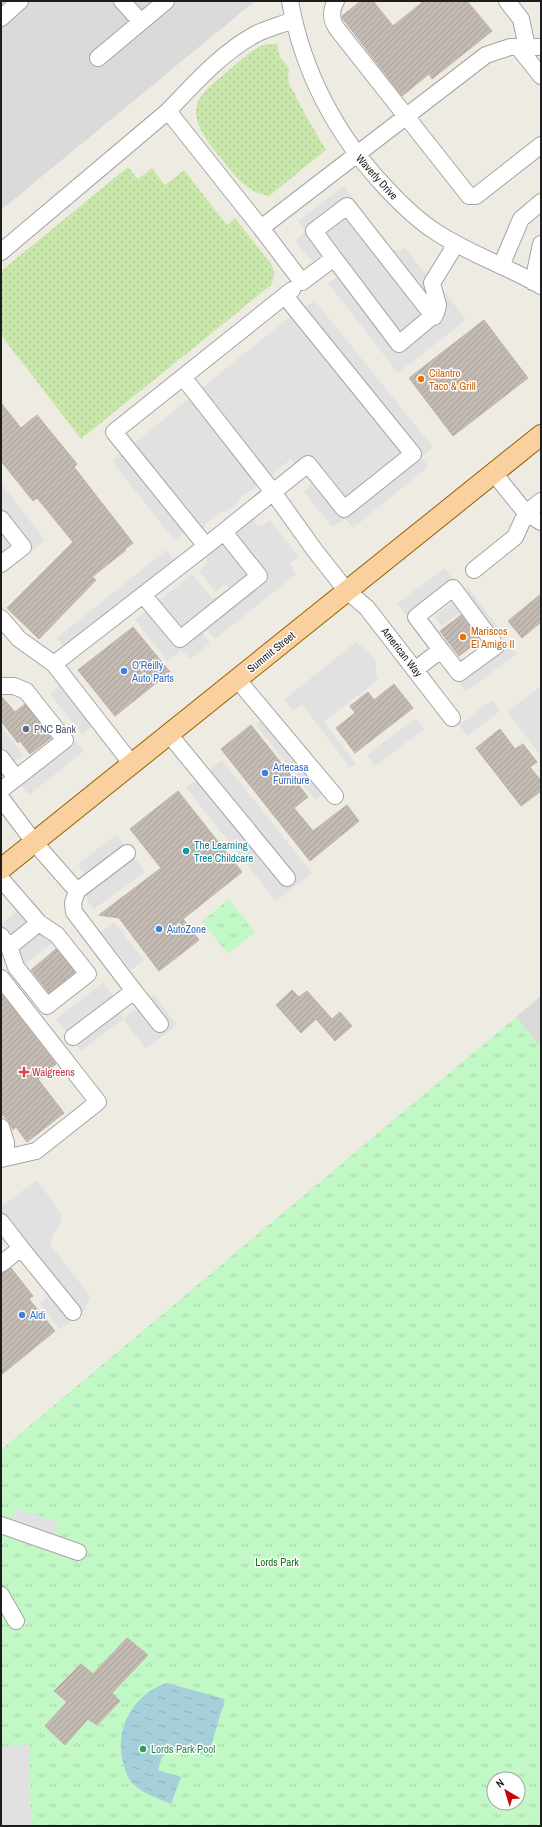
<svg xmlns="http://www.w3.org/2000/svg" width="542" height="1827" font-family="'Archivo Narrow',sans-serif">
  <defs>
    <pattern id="grass-dots" width="8" height="8" patternUnits="userSpaceOnUse"><rect width="8" height="8" fill="#c9e7aa"/><path d="M2 2h.1M6 6h.1" fill="none" stroke="#acc692" stroke-width="1.8" stroke-linecap="round"/></pattern>
    <pattern id="park-tufts" width="24" height="20" patternUnits="userSpaceOnUse"><rect width="24" height="20" fill="#c1f8c5"/><path d="M3 7l-1-3M5 7V3M7 7l1-3M15 17l-1-3M17 17v-4M19 17l1-3" fill="none" stroke="#a5d4a9"/></pattern>
    <pattern id="water-ripples" width="26" height="14" patternUnits="userSpaceOnUse"><rect width="26" height="14" fill="#a5cfdb"/><path d="M2 4q2-2 4 0t4 0M15 11q2-2 4 0t4 0" fill="none" stroke="#8eb1bc"/></pattern>
    <pattern id="building-hatch" width="6" height="6" patternUnits="userSpaceOnUse"><rect width="6" height="6" fill="#c3bab3"/><path d="M-1 1l2-2M0 6l6-6M5 7l2-2" fill="none" stroke="#a79f9a"/></pattern>
  </defs>
  <rect width="100%" height="100%" fill="#eeebe3"/>
  <!-- residential -->
  <path fill="#dbdada" d="M1 1H255L1 210Z
    M541 996V1048L516 1017Z"/>
  <!-- grass -->
  <path fill="url(#grass-dots)" d="M267 44H277L280 57 289 68 288 77 289 83 305 114 326 150 269 196C245 191 239 180 224 162 209 143 182 116 205 91 211 84 220 78 228 71 240 61 252 48 267 44Z
    M128 167 138 179 152 168 165 185 184 170 227 225 235 218 271 264C275 272 275 277 271 285L81 439 1 335V271Z"/>
  <!-- park -->
  <path fill="url(#park-tufts)" fill-rule="evenodd" d="M229 899 255 932 228 954 202 921Z
    M516 1017 541 1048V1826H1V1450ZM494 1779H518V1803H494Z"/>
  <!-- parking -->
  <path fill="#e1e1e1" d="M344 186 393 250 399 251 404 247 421 268 446 294 466 320 398 373 328 283 337 277V273L323 254 312 261 295 241 304 233V230L298 221Z
    M314 300 433 447 422 457 428 467 353 528 345 519 332 527 304 492 309 488 310 482 291 459 274 473 273 475 238 499 239 502 225 512 222 511 205 524 204 530 190 541 187 535 184 533 174 540 112 461 303 306 309 305Z
    M1 483 45 540 1 576Z
    M255 518V523L258 526 263 525 270 520 298 556 290 564 296 574 215 639 208 631 204 632V636L210 643 190 659 181 650 168 661 135 620 192 574 213 599 228 589V587L224 585 216 592 199 571 208 562 205 558Z
    M166 550 175 561 65 648 57 638Z
    M444 568 453 579 406 615 397 604Z
    M467 586 499 629 492 635 459 592Z
    M455 600 463 610 442 626 434 616Z
    M356 642 367 650 377 663 375 671 378 680 324 722 356 764 350 768 302 704 293 711 284 700Z
    M509 643 517 654 465 692 458 682Z
    M61 685 93 726 82 734 50 694Z
    M541 686V756L507 712Z
    M492 700 500 711 468 736 459 725Z
    M266 717 326 792 315 800 256 725Z
    M416 718 424 729 375 766 367 755Z
    M1 726 24 755 14 763 1 747Z
    M76 741 84 751 29 795 21 785Z
    M222 760 312 873 276 901 186 788Z
    M116 835 145 872 94 909 87 900 83 877 85 875 78 864Z
    M32 899 61 936 15 972 1 954V924Z
    M114 922 144 960 131 970 101 932Z
    M103 983 112 994 123 1019 154 995 177 1025 146 1049 123 1019 81 1051 56 1019Z
    M37 1180 62 1215 61 1224 54 1233 50 1244 90 1296 84 1311 60 1330 40 1303 59 1288 1 1213V1207Z
    M17 1509 58 1522 55 1535 10 1521Z
    M29 1744 31 1826H1V1747Z"/>
  <!-- water -->
  <path fill="url(#water-ripples)" d="M167 1683 225 1699 208 1756 166 1744 158 1770 181 1777 171 1804C157 1798 141 1793 131 1782 127 1777 125 1769 123 1762 114 1729 134 1693 167 1683Z"/>
  <!-- building -->
  <path fill="url(#building-hatch)" stroke="#c0b1a6" d="M361 1H373L393 26 424 1H467L492 31 432 79 429 74 402 96 343 19 342 16Z
    M484 320 528 378 453 436 409 378Z
    M1 403 21 428 37 415 77 464 74 467 133 543 125 549 126 550 92 577 96 580 39 639 7 608 73 542 37 498 33 501 1 461Z
    M541 594V622L522 638 508 621Z
    M461 615 480 640 459 656 440 631Z
    M133 627 170 672 115 716 78 670Z
    M394 684 413 708 355 753 336 728 355 713 350 706 368 692 374 700Z
    M1 696 15 712 25 704 51 738 30 754 20 741 18 743 1 721Z
    M251 725 308 797 294 808 313 831 347 805 359 821 310 861 221 749Z
    M500 729 515 749 523 744 537 762 530 767 541 781V791L521 806 476 748Z
    M178 791 242 872 183 919 199 940 159 971 119 918 99 915 161 868 130 829Z
    M56 949 75 972 49 993 31 970Z
    M292 990 299 997 307 991 332 1019 340 1012 352 1026 335 1041 316 1019 301 1033 276 1005Z
    M1 993 56 1064 38 1079 64 1113 27 1142 16 1127 13 1130 8 1120 1 1114Z
    M11 1268 33 1296 29 1299 55 1331 1 1375V1273Z
    M127 1638 148 1655 112 1693 120 1701 97 1725 88 1719 65 1745 45 1726 67 1702 54 1691 81 1664 93 1674Z"/>
  <g fill="none" stroke-linecap="round" stroke-linejoin="round">
    <defs>
      <path id="minor" d="M122 1 141 22
        M290 1C303 72 336 135 386 188 401 204 417 220 436 232 469 254 507 266 541 286
        M336 1C330 11 331 21 338 30L469 196H476L541 145
        M507 1 521 19 527 47
        M1 18 20 1
        M518 47 541 76
        M98 58 166 1
        M168 111C194 84 222 52 256 34 268 28 281 25 293 20
        M456 244 432 283 438 305 436 313 399 344 334 258 302 282 261 228 486 55 510 47H541
        M1 252 168 111 261 228
        M334 258 314 231 347 206 434 317
        M501 266 521 219 541 202
        M533 282 541 244
        M292 290 183 377 273 492 316 552 346 590 367 608 452 718
        M183 377 114 432 206 546 308 464 344 509 413 454 285 296
        M493 472 526 513 541 522
        M1 519 23 547 1 564
        M474 570 515 537 526 513 541 501
        M144 596 180 639 259 576 224 532
        M1 618 19 639 54 664
        M416 669 441 650 459 673 496 646 453 588 416 617 441 650
        M237 679 335 796
        M1 686H14L26 691 65 740 1 790
        M168 733 287 878
        M1 758 16 778
        M131 763 54 664 206 546
        M1 798 34 842 77 891 73 903 74 912 134 991 73 1037
        M1 879 39 923 57 935 88 974 47 1006 16 967 9 947 1 936
        M77 891 127 853
        M9 947 39 923
        M1 978 98 1102 36 1151 1 1159
        M134 991 160 1024
        M1 1127 6 1143V1157
        M1 1222 21 1248 1 1264
        M21 1248 73 1312
        M1 1525 78 1552
        M1 1595 16 1621"/>
      <path id="major" d="M1 869 541 435"/>
    </defs>
    <!-- minor casing -->
    <use href="#minor" stroke="#a4a4a4" stroke-width="18"/>
    <!-- major casing -->
    <use href="#major" stroke="#936204" stroke-width="22"/>
    <!-- minor -->
    <use href="#minor" stroke="#fff" stroke-width="16"/>
    <!-- major -->
    <use href="#major" stroke="#f9d09e" stroke-width="20"/>
  </g>
  <!-- markers -->
  <g fill="#e8710a" stroke="#fff" stroke-width="1.5">
    <circle cx="421" cy="379" r="4"/>
    <circle cx="463" cy="637" r="4"/>
  </g>
  <g fill="#3f7fe0" stroke="#fff" stroke-width="1.5">
    <circle cx="124" cy="671" r="4"/>
    <circle cx="265" cy="773" r="4"/>
    <circle cx="159" cy="929" r="4"/>
    <circle cx="22" cy="1315" r="4"/>
  </g>
  <circle fill="#5c6f8a" stroke="#fff" stroke-width="1.5" cx="26" cy="729" r="4"/>
  <circle fill="#0f9aa8" stroke="#fff" stroke-width="1.5" cx="186" cy="851" r="4"/>
  <path fill="#e0444e" stroke="#fff" stroke-width="1.5" d="M22 1066h4v4h4v4h-4v4h-4v-4h-4v-4h4z"/>
  <circle fill="#2e9e5b" stroke="#fff" stroke-width="1.5" cx="143" cy="1749" r="4"/>
  <g text-anchor="middle" stroke-width="3" stroke-linejoin="round" paint-order="stroke">
    <!-- street labels -->
    <g font-size="11" fill="#1d1d1d" stroke="#fff">
      <text transform="translate(377 177) rotate(48)" y="4">Waverly Drive</text>
      <text transform="translate(271 652) rotate(-39)" y="4">Summit Street</text>
      <text transform="translate(402 652) rotate(52)" y="4">American Way</text>
    </g>
    <!-- food labels -->
    <g font-size="11" fill="#c56008" stroke="#fff" text-anchor="start">
      <text x="429" y="377">Cilantro<tspan x="429" dy="13">Taco &amp; Grill</tspan></text>
      <text x="471" y="635">Mariscos<tspan x="471" dy="13">El Amigo II</tspan></text>
    </g>
    <!-- shop labels -->
    <g font-size="11" fill="#366cbe" stroke="#fff" text-anchor="start">
      <text x="132" y="669">O'Reilly<tspan x="132" dy="13">Auto Parts</tspan></text>
      <text x="273" y="771">Artecasa<tspan x="273" dy="13">Furniture</tspan></text>
      <text x="167" y="933">AutoZone</text>
      <text x="30" y="1319">Aldi</text>
    </g>
    <!-- service labels -->
    <g font-size="11" fill="#4e5e75" stroke="#fff" text-anchor="start">
      <text x="34" y="733">PNC Bank</text>
    </g>
    <!-- culture labels -->
    <g font-size="11" fill="#0d838f" stroke="#fff" text-anchor="start">
      <text x="194" y="849">The Learning<tspan x="194" dy="13">Tree Childcare</tspan></text>
    </g>
    <!-- health labels -->
    <g font-size="11" fill="#be3a42" stroke="#fff" text-anchor="start">
      <text x="32" y="1076">Walgreens</text>
    </g>
    <!-- park labels -->
    <g font-size="11" fill="#0e7916" stroke="#fff">
      <text x="277" y="1566">Lords Park</text>
    </g>
    <!-- leisure labels -->
    <g font-size="11" fill="#27864d" stroke="#fff" text-anchor="start">
      <text x="151" y="1753">Lords Park Pool</text>
    </g>
  </g>
  <!-- border -->
  <rect width="542" height="1827" fill="none" stroke="#1d1d1d" stroke-width="4"/>
  <!-- north arrow -->
  <g transform="translate(506 1791) rotate(322)"><circle r="19" fill="#ffffff" stroke="#a5a5a5"/>
  <path d="M0-3L7 15L0 10L-7 15Z" fill="#c60508"/>
  <text y="-6" font-size="11" font-weight="bold" text-anchor="middle" fill="#1d1d1d">N</text>
  </g>
</svg>
